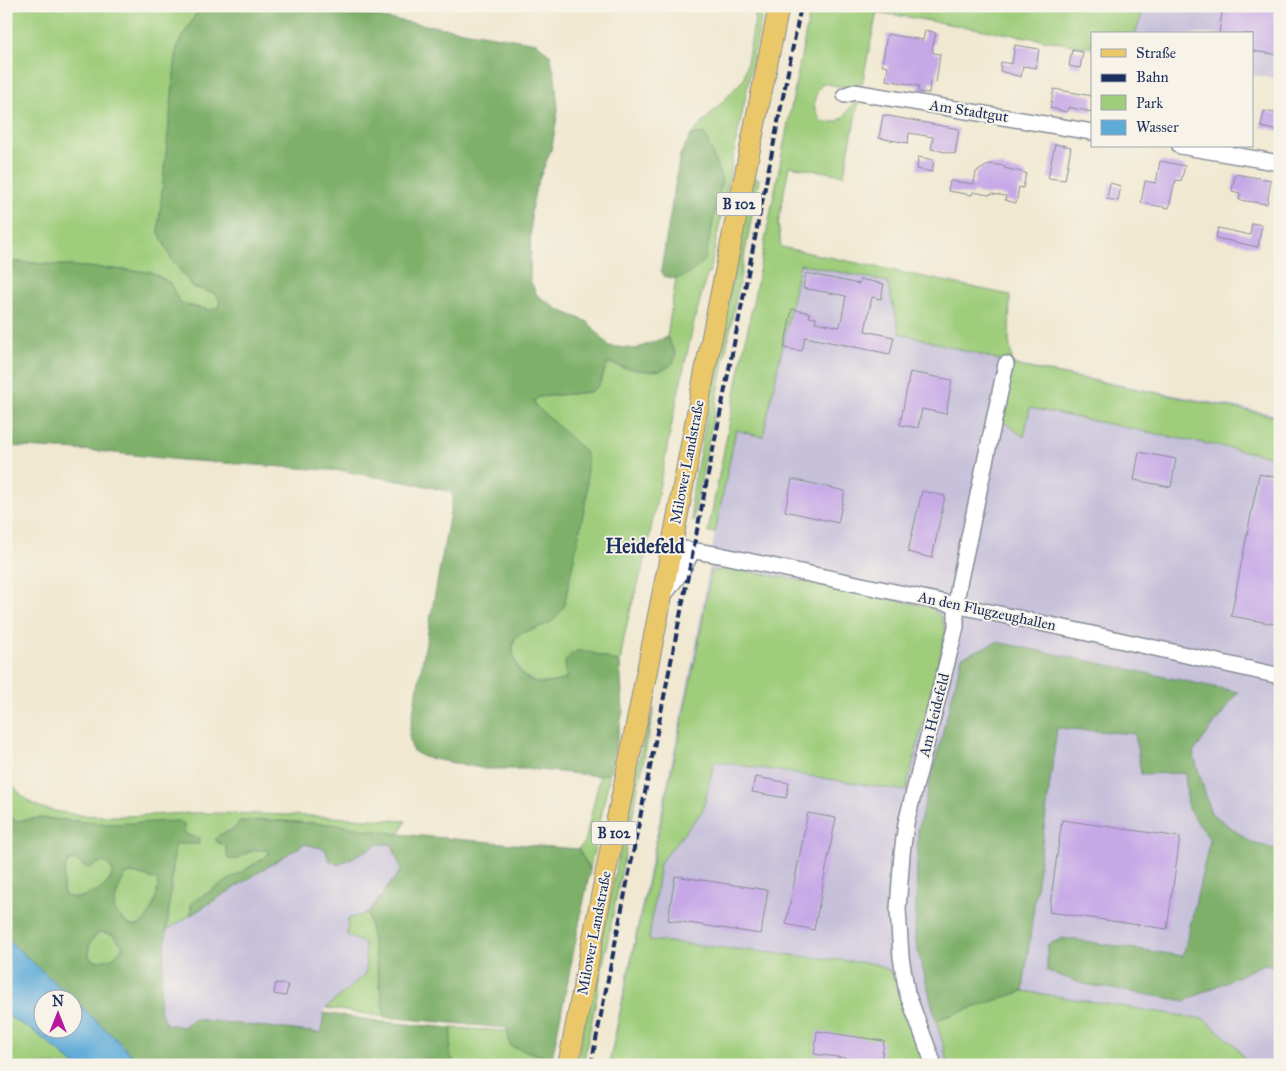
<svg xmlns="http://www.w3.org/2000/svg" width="1286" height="1071" font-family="'IM FELL Great Primer',serif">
  <rect width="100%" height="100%" fill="#f7f3e8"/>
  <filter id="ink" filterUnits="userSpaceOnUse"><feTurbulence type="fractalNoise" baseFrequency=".02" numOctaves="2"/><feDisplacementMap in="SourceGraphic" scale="10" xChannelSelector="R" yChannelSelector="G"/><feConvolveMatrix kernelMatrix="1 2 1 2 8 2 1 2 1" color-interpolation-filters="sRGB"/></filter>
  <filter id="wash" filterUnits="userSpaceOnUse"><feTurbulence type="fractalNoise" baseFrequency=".0096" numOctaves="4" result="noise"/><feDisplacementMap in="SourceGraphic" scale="20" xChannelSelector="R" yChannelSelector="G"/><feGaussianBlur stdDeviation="1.12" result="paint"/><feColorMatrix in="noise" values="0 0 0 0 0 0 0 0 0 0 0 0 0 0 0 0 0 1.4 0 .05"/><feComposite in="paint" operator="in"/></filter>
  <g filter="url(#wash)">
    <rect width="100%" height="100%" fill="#f0e8d0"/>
    <!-- industrial -->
    <path fill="#c6c0da" d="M1145 6H1280V79L1252 75V34H1135Z
      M800 264 887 282 901 333 1013 364 1280 415V417L1013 365 1029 407 1157 434 1280 458V850L1252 843 1211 813 1193 753 1237 692 997 642 915 939 949 1065H927L876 964 649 940 660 863 703 810 714 761 906 791 702 625 609 1065H608L695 649 715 533 736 429 763 437Z
      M1056 728 1135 734 1141 774 1185 773 1188 809 1210 840 1183 956 1063 938 1185 1001 1264 964 1280 967V1065H1249L1235 1045 1204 1019 1023 991Z
      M304 844 325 849 329 860 338 865 379 844H392L401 870 368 913 348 919 365 944 366 973 326 1008 324 1013 321 1033 195 1019 183 1027 166 1024 159 1008 167 930Z"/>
    <!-- green -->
    <path fill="#9fcd7b" stroke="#5d7e6c" d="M6 6H201L177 46 193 287 214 293 220 300 218 308 210 310 186 305 179 302 170 283 151 272 6 261Z
      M755 6H764L710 271 706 278 694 322 674 413 644 564 629 615 624 638 620 663 593 653 566 679 555 682 537 683 523 676 514 659 513 648 515 638 522 632 536 629 535 405 534 401 538 397 590 392 599 385 607 364 610 363 623 368 676 354 667 337 676 278 691 271 703 133 691 135 744 79 755 19Z
      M811 6H1145L1135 34H1092V48L877 12 862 84 849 88 822 83C813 100 811 104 821 121 846 127 844 110 859 99L844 175 789 166 778 224 781 247 1010 295 1009 341 1013 364 900 333 887 282 800 264 763 437 736 430 715 533 708 532Z
      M752 177 759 179 693 522 691 500Z
      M1013 365 1280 417V458L1157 434 1030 408 1024 437 1000 419Z
      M731 569 793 579 930 607 941 617 946 632 906 791 714 761 703 810 660 863 649 940 876 964 892 972 927 1065H609L697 650 711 571Z
      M654 708 583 1065H576L639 757Z
      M610 773 590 870 578 849 585 842 600 776Z
      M6 777C16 789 27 804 43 808 92 822 144 814 194 813 265 813 335 817 406 821L399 834 361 829 340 825 266 820 240 821C234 830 228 832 219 835L226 847 236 860C247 853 255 847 268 851L269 853 266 857 191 903V915L167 930 175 843 199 844 184 832V826L110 824 40 818 16 821 6 815Z
      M72 860 77 861 84 867C98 863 106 857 113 872 110 880 104 890 96 893 94 894 91 893 88 894 86 895 84 896 81 897 66 901 62 895 63 881 64 874 65 868 68 862Z
      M133 873 158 880C161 891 149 924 136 926 132 927 129 924 126 922 122 918 117 915 115 911 112 903 121 880 126 874Z
      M368 913 385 1017 326 1008 366 973 365 944 347 935 348 919Z
      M100 932 112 934 123 946C115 960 109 960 94 961L89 957C88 943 89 941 100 932Z
      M1023 991 1204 1019 1235 1045 1249 1065H949L936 1020Z
      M6 1015 35 1032 75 1065H6Z
      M452 1028 508 1031 510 1046 552 1059 551 1065H455L450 1055Z"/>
    <!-- forest -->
    <path fill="#7fb06b" stroke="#4d7064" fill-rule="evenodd" d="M201 6H284L346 12 537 43 550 55 555 76 558 110 552 147 536 187 531 211 530 280 537 295 559 310 588 322 609 346 635 349 667 337 676 354C675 356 675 359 674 361 665 379 624 368 610 363L607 364 599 385 590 392 539 397 534 401 535 405 585 451 587 460V495L564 607C560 612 556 619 551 622 542 628 520 631 515 638 509 647 516 670 525 677 537 687 552 683 566 679L565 662C568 658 572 652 577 651 587 649 611 660 620 663L623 711 610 773 600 776 529 769H485L423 757 412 750 409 734 453 497 451 492 426 486 344 471 181 460 96 451 6 446V261L151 272 170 283 179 302 186 305 210 310 218 308 220 300 214 293 193 287 172 260 158 231 177 46Z
      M703 133 706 137 722 180 705 260C698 268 687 276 677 278 673 279 668 277 664 276L661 270 680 155 691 135Z
      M997 642 1238 692 1193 753 1211 813 1252 843 1280 850V967L1264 964 1185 1001 1083 984 1047 971V945L1063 938 1183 956 1210 840 1188 809 1185 773 1141 774 1135 734 1057 728 1023 991 936 1020 915 939 918 829 962 657Z
      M6 815 16 821 40 818 110 824 177 821 183 823 184 826V832L188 835 199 838V844H175L159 1008 166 1024 183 1027 195 1019 321 1033 324 1013 384 1022 452 1028 450 1055 455 1065H141L116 1039 6 938ZM72 860C80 861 81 866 89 868 101 861 107 859 113 872L110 881 97 892 88 894 83 897 76 898 66 896 63 893V888L65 867 68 862ZM133 873 157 880C161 891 149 924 136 926 132 927 129 925 126 922 122 918 117 915 115 911 112 903 121 881 126 874ZM100 932 112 934 123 946C115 960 109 960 94 961L89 957C88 943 89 941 100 932Z
      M266 820 340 825 361 829 399 834 513 844 578 849 590 870 552 1059 510 1046 507 1028 385 1017 368 913 401 870 392 844H379L338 865 329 860 325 849 304 844 191 915V903L266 857 269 853 268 851C261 849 254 849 248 852 240 856 235 864 227 857L226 847 216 841V838C220 833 225 834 231 831 235 829 237 825 240 821Z"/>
    <!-- water -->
    <path fill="#5fabd8" stroke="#3d6d9b" d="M6 938 72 998H42V1028H72L73 999 116 1039 141 1065H75L35 1032 6 1015Z"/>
    <g id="blocks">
      <!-- building -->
      <path fill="#c6a8e7" d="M1223 6H1280V55L1252 51V34H1219Z
        M925 30 936 33 932 49H933V53L940 54 936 83 930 82 929 93 918 92 919 86 886 80 888 66 882 65 887 34 923 40Z
        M1015 45 1039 49 1036 68 1023 66 1021 77 1000 71 1001 62 1012 64Z
        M1072 50 1083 52 1080 68 1069 66Z
        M1054 89 1092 96V112L1068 107 1067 112 1050 108Z
        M1264 111 1280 114V131L1261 127Z
        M883 115 959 129 955 154 931 149 933 137 909 133 908 143 879 138Z
        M1055 144 1071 147 1065 180 1048 178Z
        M918 157 934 160 932 172 917 169Z
        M1160 161 1185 166 1181 181 1176 180 1175 185H1174L1169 208 1141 203 1145 181 1156 183Z
        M990 164 1005 166 1004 168 1026 173 1023 188 1019 187 1016 203 1005 200 1006 196 992 194 989 195 973 192 972 195 948 191 950 181 974 184 976 172Z
        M1235 174 1271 180 1267 204 1239 200 1240 193 1232 191Z
        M1110 183 1121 186 1118 201 1107 199Z
        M1252 223 1262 225 1258 247 1216 238 1218 228 1250 235Z
        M806 273 859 284 860 279 884 284 881 299 872 297 865 331 894 337 890 354 805 337 802 351 784 348 792 309 810 313 809 317 816 318 815 322 840 327 846 296 803 288Z
        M910 372 952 380 946 414 922 409 918 428 900 425Z
        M1139 452 1176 459 1171 487 1134 480Z
        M1259 474 1280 478V625L1231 616Z
        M792 479 845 491 838 523 785 511Z
        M922 491 945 496 932 558 908 552Z
        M755 777 789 783 786 798 752 792Z
        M808 813 836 818 814 930 786 924Z
        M1062 820 1180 837 1167 929 1049 912Z
        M675 876 768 890 761 934 668 920Z
        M276 983 288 985 286 996 274 994Z
        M817 1031 884 1041 881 1063 814 1054Z"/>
    </g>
  </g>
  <g filter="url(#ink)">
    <use href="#blocks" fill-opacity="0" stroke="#868c97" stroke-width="1"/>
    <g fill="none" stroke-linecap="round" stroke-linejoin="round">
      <defs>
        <path id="minor" d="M845 95 854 92 1092 132
          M1180 146 1280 163
          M671 547 720 555 1083 632 1280 676
          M664 595 681 572 693 550
          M934 1065 907 993 901 957 898 909 902 854 906 823 956 627V605L959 584 1006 364"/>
        <path id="major" d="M568 1065 609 856 623 790 668 566 704 376 779 6"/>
      </defs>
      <!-- minor casing -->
      <use href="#minor" stroke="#868c97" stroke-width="18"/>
      <!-- major casing -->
      <use href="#major" stroke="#868c97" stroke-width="22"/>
      <!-- minor -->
      <use href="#minor" stroke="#fff" stroke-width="15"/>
      <!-- major -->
      <use href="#major" stroke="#eac769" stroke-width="20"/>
      <!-- rail -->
      <path stroke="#1b2f5e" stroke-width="4" stroke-dasharray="8 4" stroke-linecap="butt" d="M591 1065 801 6"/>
    </g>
  </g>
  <g text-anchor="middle" stroke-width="4" stroke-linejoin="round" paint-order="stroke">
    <!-- shield labels -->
    <g fill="#f7f3e8" stroke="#5d6a87" stroke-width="1">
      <rect x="716.5" y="192.5" width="45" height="23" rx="4"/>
      <rect x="591.5" y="821.5" width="45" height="23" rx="4"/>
    </g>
    <g font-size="14" font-weight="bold" fill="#1b2f5e">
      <text x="739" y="209">B 102</text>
      <text x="614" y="838">B 102</text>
    </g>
    <!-- street labels -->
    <g font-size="15" fill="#1b2f5e" stroke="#f7f3e8">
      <text transform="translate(969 111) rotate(9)" y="5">Am Stadtgut</text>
      <text transform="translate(687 462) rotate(-79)" y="5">Milower Landstraße</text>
      <text transform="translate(987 611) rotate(12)" y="5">An den Flugzeughallen</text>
      <text transform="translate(934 715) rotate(-76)" y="5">Am Heidefeld</text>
      <text transform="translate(594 933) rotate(-79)" y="5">Milower Landstraße</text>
    </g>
    <!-- district labels -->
    <g font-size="20" font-weight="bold" fill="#1b2f5e" stroke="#f7f3e8">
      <text x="645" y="553">Heidefeld</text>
    </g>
  </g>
  <!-- margin -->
  <rect width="1286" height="1071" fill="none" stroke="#f7f3e8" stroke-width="25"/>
  <!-- legend -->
  <rect x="1091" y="32" width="162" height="115" fill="#f7f3e8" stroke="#9fa5b1"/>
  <rect x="1101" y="49" width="25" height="8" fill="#eac769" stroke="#9fa5b1"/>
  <text x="1136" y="58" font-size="15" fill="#1b2f5e">Straße</text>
  <rect x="1101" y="74" width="25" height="8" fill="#1b2f5e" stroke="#9fa5b1"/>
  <text x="1136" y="82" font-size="15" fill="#1b2f5e">Bahn</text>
  <rect x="1101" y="95" width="25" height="15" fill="#9fcd7b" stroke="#9fa5b1"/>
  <text x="1136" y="108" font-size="15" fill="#1b2f5e">Park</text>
  <rect x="1101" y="120" width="25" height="15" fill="#5fabd8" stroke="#9fa5b1"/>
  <text x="1136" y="132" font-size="15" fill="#1b2f5e">Wasser</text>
  <!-- north arrow -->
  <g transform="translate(58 1014)"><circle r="24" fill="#f7f3e8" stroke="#9fa5b1"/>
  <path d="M0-4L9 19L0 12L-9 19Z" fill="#b5179e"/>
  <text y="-8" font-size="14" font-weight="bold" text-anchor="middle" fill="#1b2f5e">N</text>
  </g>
</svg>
